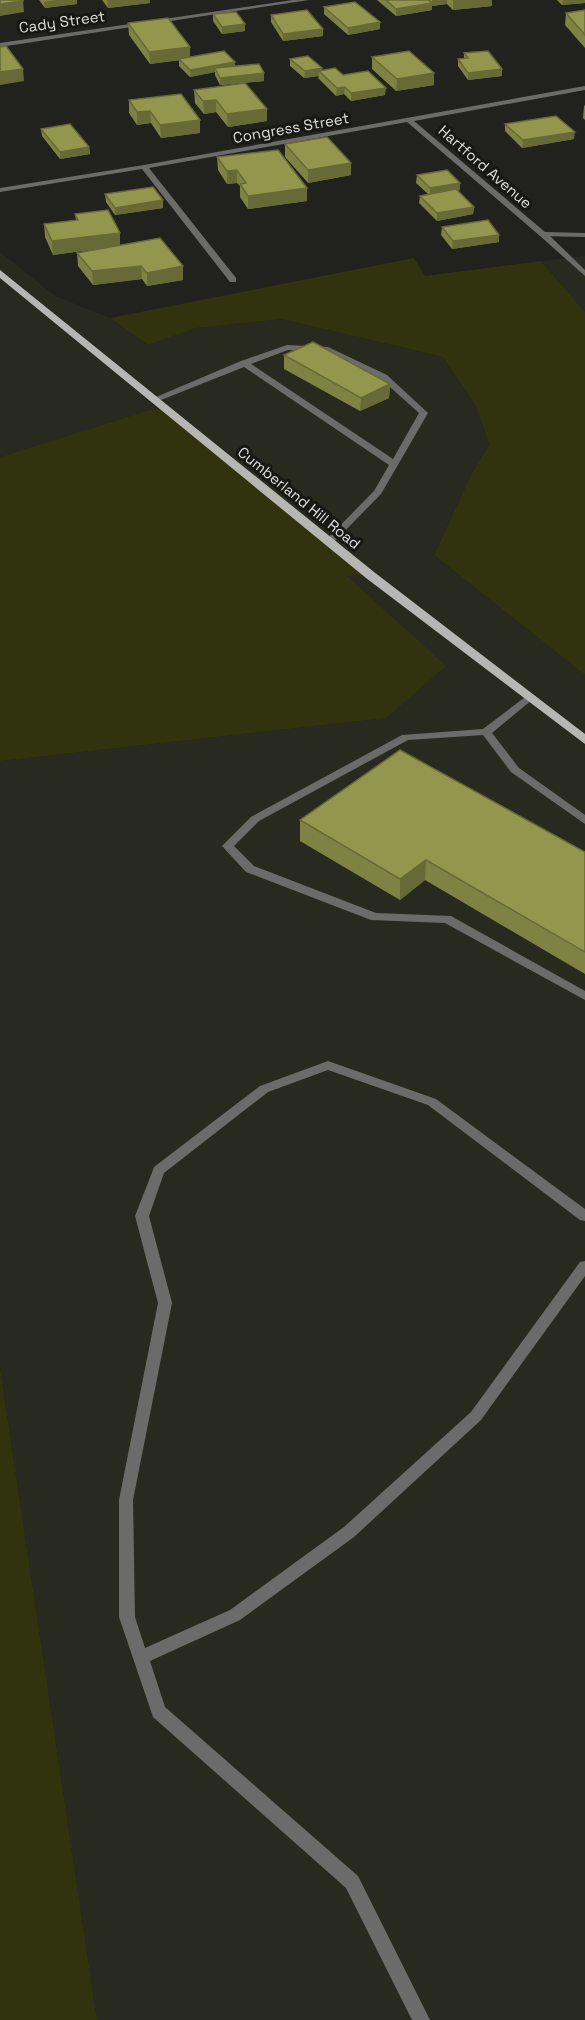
<svg xmlns="http://www.w3.org/2000/svg" width="585" height="2020" font-family="'Space Grotesk',sans-serif">
  <rect width="100%" height="100%" fill="#21211d"/>
  <!-- built -->
  <path fill="#292a1f" d="M0 252 55 296 110 318 148 345 196 328 282 319 443 357 476 406 489 444 471 475 434 555 585 675V2020H97L0 1368V761L386 718 346 576H372L163 409 150 410 0 457Z
    M585 256V312L541 261Z"/>
  <!-- green -->
  <path fill="#31330e" d="M414 258 425 276 541 261 585 312V675L434 555 471 475 489 444 476 406 443 357 282 319 196 328 148 345 110 318Z
    M163 409 373 575 347 576 446 666 386 718 0 761V457L150 410Z
    M0 1368 97 2020H0Z"/>
  <g fill="none" stroke-linecap="round" stroke-linejoin="round">
    <!-- lane -->
    <path fill="#6b6b69" fill-rule="evenodd" d="M540 232H546L585 270V276L540 236Z
      M287 345 328 347 387 375 428 413 381 494 332 544H326V540L374 491 389 465 244 367 156 402 149 400 241 361ZM288 350 323 351 381 379 419 413 393 459 251 364Z
      M529 694 534 697 533 699 492 733 519 768 585 815V824L511 772 483 735 408 740 259 821 234 846 254 866 376 913 451 916 585 991V1000L445 923 371 920 246 872 222 846 251 817 402 735 483 729Z
      M328 1061 436 1099 585 1209V1221L580 1220 428 1105 328 1070 268 1092 164 1173 149 1216 172 1303 133 1500 135 1617 145 1648 230 1610 344 1527 471 1412 580 1262 585 1261V1276L481 1420 354 1537 240 1620 150 1661 165 1707 358 1876 430 2020H412L346 1888 153 1717 119 1617V1500L158 1303 135 1216 153 1170 154 1167 260 1086Z"/>
    <!-- street -->
    <path fill="#6b6b69" fill-rule="evenodd" d="M293 0H309L0 47V43Z
      M585 86V90L414 121 545 232 585 233V237L540 236 407 122 149 168 236 278V282H230L142 169 0 192V188L144 165Z"/>
    <!-- primary -->
    <path fill="#b6b7b2" fill-rule="evenodd" d="M0 270 374 572 585 734V744L366 578 0 278Z"/>
  </g>
  <!-- wall -->
  <path fill="#7e8243" d="M39 0H77V4L45 8Z
    M102 0H150V3L108 8Z
    M377 0H492V6L453 10 447 4 432 6V10L396 16Z
    M557 0H585V3L562 5Z
    M324 7 380 22V29L348 35 324 14Z
    M585 10V48L565 25 566 13Z
    M213 14 245 24V31L222 34 213 21Z
    M271 15 323 36 283 41 271 22Z
    M128 23 190 47V57L235 66 264 81 220 85 215 75V72L190 77 179 66V60L150 64 129 35Z
    M464 53 502 69V76L468 80 458 66V59L464 58Z
    M372 57 434 85 396 91 372 69Z
    M290 59 322 68V70L343 75 385 95 351 101 344 94 336 96 318 78 319 76 304 78 290 66Z
    M194 90 267 109V121L228 127 216 112 204 114 195 103Z
    M129 100 200 120V133L161 138 151 123 137 125 129 113Z
    M585 105V120L583 118 584 106Z
    M505 124 574 139 522 148 505 131Z
    M41 129 89 147 90 154 60 159 42 136Z
    M285 144 351 175 308 183 285 157Z
    M217 157 307 188V201L248 209 240 197V186L237 183 227 184 218 170Z
    M417 175 460 183V190L457 191 474 207 473 214 437 221 419 203 420 196 428 194 416 183Z
    M105 194 163 208 115 215 106 202Z
    M75 214 120 233V245L183 280 147 286 142 279 93 285 78 266 77 253 96 249 53 255 45 237 44 224 76 220Z
    M442 227 499 235V242L452 249 441 235Z
    M284 355 390 384 389 398 360 411 284 369Z
    M300 820 585 852V974L425 880 400 900 300 841Z"/>
  <!-- shaded-wall -->
  <path fill="#676a37" d="M56 0H77V4L45 8 44 2Z
    M107 0H150V3L108 8Z
    M432 0H447V4L432 6V10L396 16V9L432 4Z
    M453 0H492V6L453 10Z
    M563 0H585V3L562 5Z
    M23 1 24 12 0 16V4Z
    M380 22V29L348 35V28Z
    M245 24V31L222 34V27Z
    M323 29V36L283 41V34Z
    M190 47V59L150 64 149 52Z
    M235 62V69L215 68V72L190 77V70Z
    M322 68V74L319 71V76L304 78 305 71Z
    M23 69 24 81 0 85V72Z
    M502 69V76L468 80V73Z
    M264 73V81L220 85V78Z
    M434 73V85L396 91 397 79Z
    M345 87 344 94 336 96 337 88Z
    M386 88 385 95 351 101V93Z
    M216 100V112L204 114 203 101Z
    M267 109V121L228 127 227 114Z
    M150 111 151 123 137 125V112Z
    M200 120V133L161 138 160 125Z
    M575 132 574 139 522 148 523 140Z
    M89 147 90 154 60 159V152Z
    M351 163V175L308 183V170Z
    M237 170V183L227 184V171Z
    M460 183V190L430 196V188Z
    M307 188V201L248 209V196Z
    M163 200V208L115 215V208Z
    M474 207 473 214 437 221V213Z
    M120 233V246L53 255 52 241Z
    M499 235V242L452 249 453 241Z
    M141 266 142 279 93 285 92 271Z
    M183 266V280L147 286V273Z
    M390 384 389 398 360 411 361 398Z
    M426 860 425 880 400 900V879Z"/>
  <!-- building -->
  <path fill="#93974e" stroke="#676a37" stroke-width="1.5" d="M0 0H23V1L0 4Z
    M386 0H428L432 3 396 9Z
    M355 2 380 22 348 28 324 7Z
    M307 10 323 29 283 34 271 15Z
    M585 10V35L566 13Z
    M236 12 245 24 222 27 213 14Z
    M168 18 190 47 149 52 128 23Z
    M6 46 23 69 0 72V47Z
    M224 51 235 62 190 70 179 59Z
    M409 51 434 73 397 79 372 57Z
    M488 51 502 69 468 73 458 59 468 58 464 53Z
    M308 56 322 68 305 71 290 59Z
    M259 64 264 73 220 78 215 68Z
    M335 68 343 75 368 71 386 88 351 93 345 87 337 88 319 71Z
    M245 83 267 109 227 114 216 100 203 101 194 90Z
    M181 94 200 120 160 125 150 111 137 112 129 100Z
    M556 116 575 132 523 140 505 124Z
    M70 124 89 147 60 152 41 129Z
    M327 137 351 163 308 170 285 144Z
    M278 150 307 188 248 196 240 184 246 183 237 170 227 171 217 157Z
    M447 170 460 183 430 188 417 175Z
    M153 187 163 200 115 208 105 194Z
    M456 189 474 207 437 213 420 196Z
    M108 210 120 233 52 241 44 224 78 220 75 214Z
    M488 220 499 235 453 241 442 227Z
    M160 238 183 266 147 273 141 266 92 271 77 253Z
    M313 342 390 384 361 398 284 355Z
    M400 750 585 852V952L426 860 400 879 300 820Z"/>
  <g text-anchor="middle" stroke-width="6" stroke-linejoin="round" paint-order="stroke">
    <!-- far-street labels -->
    <g font-size="15" fill="#dededb" stroke="#171814">
      <text transform="translate(62 22) rotate(-8)" y="5">Cady Street</text>
      <text transform="translate(291 128) rotate(-10)" y="5">Congress Street</text>
      <text transform="translate(485 167) rotate(41)" y="5">Hartford Avenue</text>
      <text transform="translate(299 498) rotate(39)" y="5">Cumberland Hill Road</text>
    </g>
  </g>
</svg>
